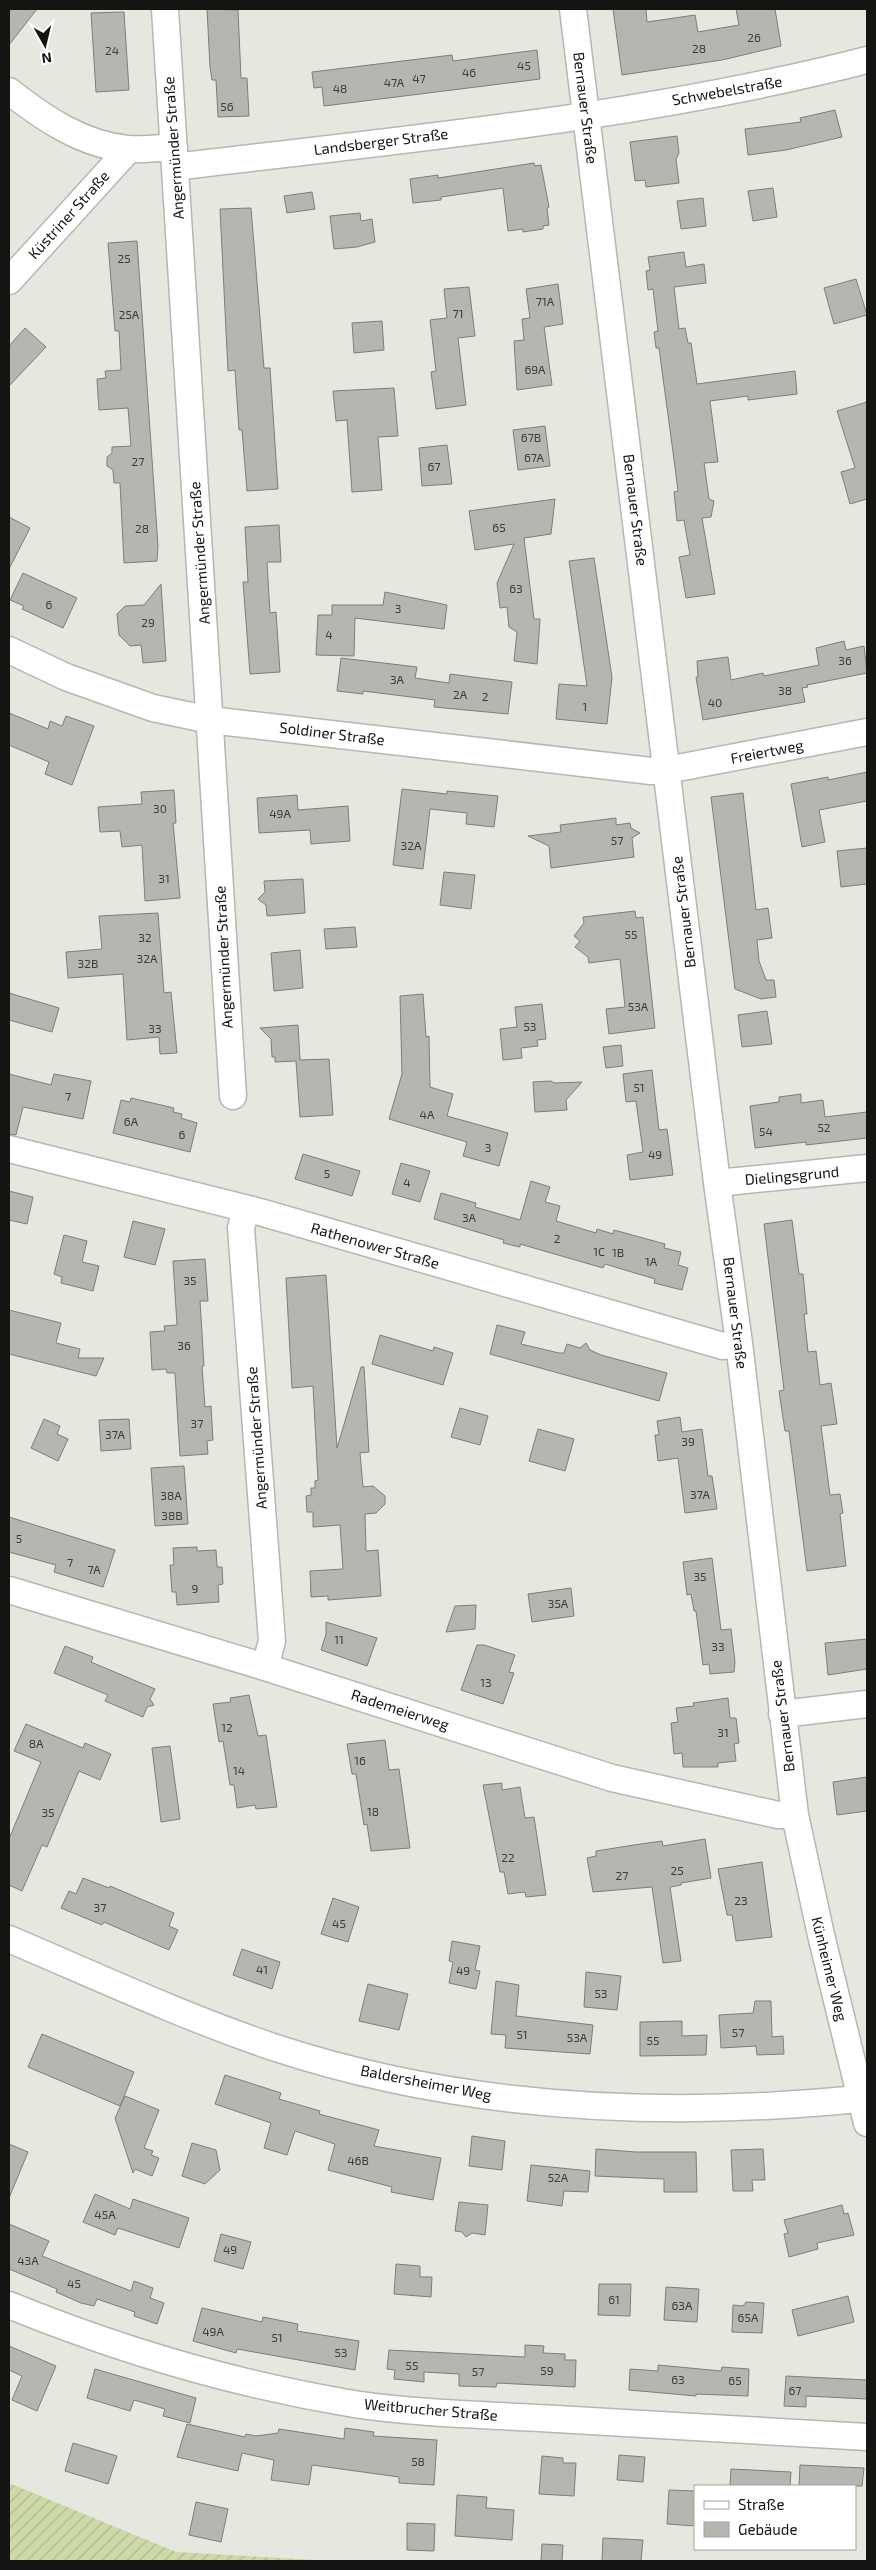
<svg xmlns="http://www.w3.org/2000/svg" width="876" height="2570" font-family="'Exo 2',sans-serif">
  <defs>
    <pattern id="garden-furrows" width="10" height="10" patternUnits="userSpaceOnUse" patternTransform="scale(1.25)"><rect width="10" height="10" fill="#cdd9a7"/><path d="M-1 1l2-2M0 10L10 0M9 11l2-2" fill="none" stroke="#afb98f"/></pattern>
  </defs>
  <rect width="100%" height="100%" fill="#e6e8e0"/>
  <!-- garden -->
  <path fill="url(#garden-furrows)" d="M9 2483 176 2552 334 2561H9Z"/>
  <!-- building -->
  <path fill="#b4b7af" stroke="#7c7e77" d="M9 9H37L9 45Z
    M207 9 238 10 241 78H247L249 116 218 117 216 80H212L210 67Z
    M613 9H646L647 22 695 15 698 32 739 25 736 9H775L781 46 722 60 622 75Z
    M124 12 129 90 96 92 91 13Z
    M537 50 540 79 324 106 322 87 314 88 312 72 452 55 453 61Z
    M835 110 842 137 786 150 748 155 745 129 801 122 800 118Z
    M677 136 679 153 676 159 679 183 646 187 645 180 635 181 630 142Z
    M534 163 535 166 541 165 549 207 547 208 549 225 543 226V229L523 232V229L508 231 503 188 441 197V200L413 203 410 179 438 175V178Z
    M773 188 777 217 753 221 748 191Z
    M312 192 315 209 287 213 284 196Z
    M703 198 706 226 681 229 677 201Z
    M251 208 264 368H270L278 489 247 491 242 430H239L235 370 228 371 220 209Z
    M360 213 361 221 372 219 375 242 357 247 334 249 330 216Z
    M137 241 158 546 157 561 124 563 120 483H114L113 470 107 466V457L112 453V447L131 446 128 408 99 410 97 379 106 378 105 371 121 370 119 331H115L108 243Z
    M684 252 686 267 704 264 706 283 674 287 679 329 685 328 688 343H691L697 384 795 371 797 394 748 400V396L710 401 718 462 704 463 709 499 714 501 711 517 702 518 715 594 686 598 679 557 690 555 684 520 677 521 674 492 678 491 675 467 659 348H656L654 332 658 331 653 289 648 290 646 271 650 270 648 257Z
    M856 279 867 315 834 324 824 288Z
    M558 284 563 324 544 327 552 385 517 390 514 341 524 340 522 319 530 318 526 289Z
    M469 287 475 336 458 338 466 405 436 409 431 372 436 371 430 320 447 318 444 289Z
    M382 321 384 350 354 353 352 323Z
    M25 328 46 347 9 386V346Z
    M394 388 398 436 378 437 382 490 352 492 347 420 336 421 333 391Z
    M867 402V499L850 504 841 472 855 468 837 411Z
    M545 426 550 466 518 470 513 430Z
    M447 445 452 484 422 486 419 448Z
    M555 499 551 534 524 538 534 619H540L537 664 514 661 517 632 509 627 507 607 500 608 497 583 514 544 475 550 469 511Z
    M9 517 30 528 9 569Z
    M279 525 281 562H267L270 613 276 612 280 672 250 674 243 582H248L245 527Z
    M594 558 612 677 607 724 556 719 559 684 587 686 569 561Z
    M23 573 77 598 63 628 22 609 24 606 10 600Z
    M161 584 166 661 143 663 141 645 130 646 119 635 117 614 125 606 144 605Z
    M385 592 447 605 444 629 355 618 354 656 316 655 318 615H332V605H383Z
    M844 641 846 650 864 646 867 673 807 685 808 687 802 688 805 702 703 720 696 677H698L697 661 728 657 731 680 763 673 764 676 819 665 816 648Z
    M341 658 417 667 415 678 449 683 450 674 512 682 508 714 434 707 435 700 363 691V694L337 691Z
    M9 713 48 729 50 721 62 726 66 716 94 726 72 785 45 774 49 762 9 745Z
    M867 772V801L819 810 825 842 802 847 791 784 828 777V780Z
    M402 789 447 794V791L498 796 494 827 466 824 467 813 430 809 423 869 393 865Z
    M174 790 176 823H173L180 898 145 901 142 845 122 847 120 831 100 832 98 807 142 804 141 792Z
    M743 793 756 910 768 908 772 938 757 940 759 961 766 980H774L776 997 761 999 735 989 711 797Z
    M297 795 298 810 348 806 350 841 311 844 310 830 259 833 257 798Z
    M616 818V825L630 823 631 828 640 833 632 838 634 857 551 868 549 846 528 836 561 832 560 825Z
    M867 848V884L841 887 837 851Z
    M444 872 475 875 471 909 440 905Z
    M303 879 305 913 267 916 266 905 258 899 265 892 264 881Z
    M635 911 636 918 643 917 655 1028 609 1034 606 1009 625 1007 620 959 589 963 588 957 575 947 580 941 574 936 584 923 583 917Z
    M158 913 164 993 171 992 177 1053 160 1054 159 1037 127 1040 123 974 68 978 66 952 102 949 99 916Z
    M355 927 357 947 326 949 324 929Z
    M300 950 303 988 274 991 271 953Z
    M9 993 59 1008 52 1032 9 1020Z
    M423 994 426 1037 429 1036 430 1087 453 1094 447 1116 508 1133 499 1166 463 1156 467 1142 389 1119 402 1074 400 996Z
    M542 1004 546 1039 537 1040 538 1046 521 1048 522 1058 503 1060 500 1029 517 1027 515 1007Z
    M767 1011 772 1044 742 1047 738 1015Z
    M298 1025 300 1060 329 1059 333 1115 300 1117 296 1061 275 1062V1057H272L271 1039 260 1028Z
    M621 1045 623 1066 606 1068 603 1047Z
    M652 1070 659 1130 667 1129 673 1175 630 1180 627 1155 643 1152 636 1101 626 1102 623 1074Z
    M9 1074 51 1085 54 1074 91 1081 83 1119 23 1107 16 1135 9 1134Z
    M551 1081 554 1083 582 1082 566 1100 567 1110 535 1112 533 1082Z
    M801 1094V1103L823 1100 825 1117 867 1112V1138L806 1145V1142L755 1148 750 1106 779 1102V1097Z
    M131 1098 174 1108 173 1112 182 1114 181 1118 197 1123 190 1152 113 1133 121 1100 130 1102Z
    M303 1154 360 1171 352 1196 295 1179Z
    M401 1163 430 1171 420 1202 392 1194Z
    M531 1181 550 1187 545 1202 560 1206 556 1221 596 1233 597 1229 613 1234 614 1230 665 1244 664 1248 681 1252 678 1265 688 1268 682 1290 654 1283 655 1279 605 1264 603 1268 520 1244V1247L511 1245 503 1243 504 1240 434 1219 441 1193 476 1203 475 1207 520 1220Z
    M9 1191 33 1197 27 1224 9 1220Z
    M792 1220 799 1274H803L807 1314H804L808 1352 816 1351 820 1385 831 1383 837 1424 821 1426 830 1495 840 1494 843 1513 840 1514 846 1566 807 1571 789 1431H785L779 1391 784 1390 764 1224Z
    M133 1221 165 1229 155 1265 124 1257Z
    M64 1235 87 1241 82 1262 99 1266 93 1291 61 1283 62 1277 54 1274Z
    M205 1259 208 1301H200L204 1366H202L205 1407 211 1406 213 1440 207 1441 208 1454 180 1456 175 1373H167L166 1369 152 1370 150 1332 165 1331 164 1326 177 1325 173 1261Z
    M326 1275 337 1448 361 1367H364L369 1452 360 1453 363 1487 373 1486 385 1496V1504L376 1513 365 1514 366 1551 378 1550 381 1596 328 1600V1596L311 1597 310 1571 343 1569 340 1525 313 1527V1512H307L306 1496 311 1495V1488H315V1481L318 1480 313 1386 292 1388 286 1278Z
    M9 1310 61 1323 56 1343 80 1349 78 1358H104L96 1376 9 1354Z
    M497 1325 525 1332 521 1344 559 1353H564L567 1344 580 1348 586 1343 590 1350 601 1355 667 1373 659 1401 490 1354Z
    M380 1335 433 1351 434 1347 453 1353 443 1385 372 1364Z
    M460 1408 488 1416 480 1445 451 1437Z
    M680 1417 682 1432 702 1429 708 1476H712L717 1509 685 1513 678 1458 658 1461 655 1435H659L657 1421Z
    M44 1419 60 1426 57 1434 68 1439 58 1461 31 1448Z
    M129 1419 131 1449 101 1451 99 1420Z
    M538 1429 574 1439 565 1471 529 1461Z
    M184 1466 188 1524 155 1526 151 1468Z
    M9 1517 115 1550 103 1587 54 1572 56 1565 9 1552Z
    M197 1547V1551L216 1550 217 1567H222L223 1584 218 1585 219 1602 177 1605 176 1592H172L170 1565H174L173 1548Z
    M712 1558 721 1630 731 1629 735 1662 734 1672 710 1674 709 1664 703 1665 696 1611H694L691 1594 687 1595 683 1562Z
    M571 1588 574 1616 532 1622 528 1594Z
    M476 1605 475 1629 446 1632 455 1606Z
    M326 1622 377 1638 367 1666 321 1650 326 1634Z
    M867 1639V1669L828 1675 825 1643Z
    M477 1645H484L515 1655 509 1672 514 1673 503 1704 461 1690Z
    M65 1646 93 1657 91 1662 155 1689 150 1699 154 1705 147 1707 143 1717 105 1701 108 1695 54 1673Z
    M249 1695 258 1736 266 1735 277 1807 256 1809 255 1805 237 1808 234 1785H230L223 1741 219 1742 213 1704 231 1702 230 1698Z
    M728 1698 730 1718H736L739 1743 734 1744 736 1761 718 1763V1767H683L682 1753 674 1754 671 1723 678 1722 676 1708 694 1706 693 1703Z
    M26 1724 83 1748 85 1743 111 1754 100 1780 79 1771 47 1847 42 1845 22 1891 9 1885V1839L41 1762 14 1751Z
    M385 1740 389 1770 399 1769 410 1848 371 1851 367 1824 364 1825 356 1774H352L347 1744Z
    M170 1746 180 1819 161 1822 152 1748Z
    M867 1777V1811L837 1815 833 1782Z
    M502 1783V1790L520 1787 525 1818 534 1817 546 1895 526 1897 525 1892 508 1894 504 1872H500L483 1785Z
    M705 1839 711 1878 681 1883V1885L670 1887 681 1961 663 1963 652 1887 593 1892 587 1858 596 1856V1851L634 1845 662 1841 663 1846Z
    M762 1862 772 1937 736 1941 732 1915H727L718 1869Z
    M83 1878 109 1888 110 1886 174 1913 169 1926 178 1930 169 1950 104 1922 102 1925 61 1908 69 1891 76 1894Z
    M333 1898 359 1907 348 1942 321 1934Z
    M452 1941 480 1946 475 1970 480 1971 476 1989 449 1983 453 1962 449 1961Z
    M242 1949 280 1962 272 1989 233 1975Z
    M586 1972 621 1976 617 2010 584 2007Z
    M496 1981 519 1985 516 2016 593 2025 590 2054 505 2048 506 2035 491 2034Z
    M368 1984 408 1994 399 2030 359 2021Z
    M755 2001H771L772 2037 783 2036 784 2054 757 2055 756 2046 721 2048 719 2015 753 2013Z
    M682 2021V2036L707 2035 706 2055 640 2056V2022Z
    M42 2034 134 2072 120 2106 28 2067Z
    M225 2075 281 2093 279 2099 320 2111 319 2114 379 2130 374 2146 441 2158 433 2200 391 2192 392 2187 328 2170 335 2144 295 2131 287 2155 264 2148 271 2123 215 2104Z
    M125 2096 159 2110 144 2148 153 2151 151 2155 159 2158 152 2176 135 2169 133 2173 115 2118Z
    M472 2136 505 2141 502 2170 469 2166Z
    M192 2143 216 2150 220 2170 205 2184 182 2176Z
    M9 2144 28 2152 9 2198Z
    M596 2149 636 2152H696L697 2192H664V2179L595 2176Z
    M763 2149 765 2180H752L753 2191H733L731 2150Z
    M531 2165 590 2171 588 2192 564 2191 562 2206 527 2201Z
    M95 2194 130 2209 133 2199 189 2218 179 2248 118 2228 115 2235 83 2222Z
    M459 2202 488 2205 485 2235 472 2233 466 2237 462 2232 455 2231Z
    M842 2205 844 2214 848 2213 854 2235 817 2243 818 2249 789 2257 784 2234 788 2233 784 2220Z
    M9 2224 49 2241 42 2256 131 2291 134 2281 153 2288 150 2298 164 2303 157 2324 134 2316 135 2312 97 2299 94 2306 81 2303 56 2292 57 2289 9 2269Z
    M221 2234 251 2242 243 2269 214 2261Z
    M396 2264 420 2266V2277H432L431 2297 394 2294Z
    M599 2284H631L630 2316 598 2315Z
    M666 2287 699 2289 697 2322 664 2320Z
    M848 2296 854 2322 798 2336 792 2310Z
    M746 2302 764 2303 762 2333 732 2332 733 2305 743 2306Z
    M202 2308 262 2322 263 2317 298 2324 297 2331 359 2341 355 2370 237 2349 236 2353 193 2341Z
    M525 2345 544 2346 543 2353 565 2354V2360H576L575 2387 497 2383 496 2387 459 2386V2374L424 2372V2382L394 2379 395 2370 387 2369 389 2350 525 2357Z
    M9 2346 56 2366 37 2411 12 2400 22 2376 9 2370Z
    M658 2365 721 2371 722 2367 749 2369 748 2396 696 2394V2396L629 2390 630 2369 658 2371Z
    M95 2369 196 2398 190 2423 163 2416 165 2409 134 2400 130 2411 87 2398Z
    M786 2376 867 2380V2399L806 2396V2407L784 2406Z
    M187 2424 245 2437 246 2434 256 2436 278 2433 279 2429 344 2439 345 2428 374 2432 373 2436 437 2440 434 2485 399 2483V2477L312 2465 309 2485 271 2480 274 2460 242 2453 238 2471 177 2457Z
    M73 2443 117 2456 108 2484 65 2471Z
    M619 2455 645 2457 643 2482 617 2480Z
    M542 2456 563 2458V2463H576L574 2496 539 2494Z
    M800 2465 864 2468 862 2486H799Z
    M731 2469 791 2472 790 2486H730Z
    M669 2490 695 2491V2526L667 2524Z
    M457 2495 487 2497 486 2508 514 2510 512 2540 455 2536Z
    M196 2502 228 2509 221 2542 189 2535Z
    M407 2523 435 2524 434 2551 407 2550Z
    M603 2538 643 2540 641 2561H602Z
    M542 2544 563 2545 562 2561H541Z"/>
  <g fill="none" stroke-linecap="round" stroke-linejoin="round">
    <defs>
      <path id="minor" d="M165 9 233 1096
        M573 9 717 1183 739 1343 795 1815 821 1935 867 2123
        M9 91C43 118 83 145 128 149 143 150 159 148 174 147
        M175 167C407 139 641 118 867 60
        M9 281 129 149
        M9 650 66 677 153 708 210 720 651 771 667 770 867 732
        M9 1149 260 1212 723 1346 739 1343
        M717 1183 867 1168
        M246 1209 241 1228 272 1641 265 1667
        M9 1590 265 1667 612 1778 778 1815H795
        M782 1714 867 1704
        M9 1939C96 1976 182 2016 273 2047 464 2110 668 2119 867 2098
        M9 2305C122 2351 233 2384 354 2404 420 2414 489 2415 556 2419 660 2425 763 2431 867 2437"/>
    </defs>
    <!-- minor casing -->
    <use href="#minor" stroke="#b5b7b0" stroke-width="29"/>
    <!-- minor -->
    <use href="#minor" stroke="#fff" stroke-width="26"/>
  </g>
  <g text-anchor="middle" stroke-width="4" stroke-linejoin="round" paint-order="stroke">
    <!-- number labels -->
    <g font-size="12" fill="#3c3d39">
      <text x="754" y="42">26</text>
      <text x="699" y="53">28</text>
      <text x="112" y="55">24</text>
      <text x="524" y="70">45</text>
      <text x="469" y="77">46</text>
      <text x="419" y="83">47</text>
      <text x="394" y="87">47A</text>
      <text x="340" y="93">48</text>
      <text x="227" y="111">56</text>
      <text x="124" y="263">25</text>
      <text x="545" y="306">71A</text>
      <text x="458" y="318">71</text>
      <text x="129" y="319">25A</text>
      <text x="535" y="374">69A</text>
      <text x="531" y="442">67B</text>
      <text x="534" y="462">67A</text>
      <text x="138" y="466">27</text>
      <text x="434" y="471">67</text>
      <text x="499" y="532">65</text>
      <text x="142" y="533">28</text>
      <text x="516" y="593">63</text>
      <text x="49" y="609">6</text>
      <text x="398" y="613">3</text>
      <text x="148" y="627">29</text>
      <text x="329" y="639">4</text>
      <text x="845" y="665">36</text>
      <text x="397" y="684">3A</text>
      <text x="785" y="695">38</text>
      <text x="460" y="699">2A</text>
      <text x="485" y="701">2</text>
      <text x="715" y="707">40</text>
      <text x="585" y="711">1</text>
      <text x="160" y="813">30</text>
      <text x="280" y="818">49A</text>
      <text x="617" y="845">57</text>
      <text x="411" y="850">32A</text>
      <text x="164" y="883">31</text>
      <text x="631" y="939">55</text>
      <text x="145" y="942">32</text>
      <text x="147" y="963">32A</text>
      <text x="88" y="968">32B</text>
      <text x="638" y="1011">53A</text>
      <text x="530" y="1031">53</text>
      <text x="155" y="1033">33</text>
      <text x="639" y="1092">51</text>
      <text x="68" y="1101">7</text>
      <text x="427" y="1119">4A</text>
      <text x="131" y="1126">6A</text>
      <text x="824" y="1132">52</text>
      <text x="766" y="1136">54</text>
      <text x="182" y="1139">6</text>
      <text x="488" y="1152">3</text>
      <text x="655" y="1159">49</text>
      <text x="327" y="1178">5</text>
      <text x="407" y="1187">4</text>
      <text x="469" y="1222">3A</text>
      <text x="557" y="1243">2</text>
      <text x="599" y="1256">1C</text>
      <text x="618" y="1257">1B</text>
      <text x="651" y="1266">1A</text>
      <text x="190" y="1285">35</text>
      <text x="184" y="1350">36</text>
      <text x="197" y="1428">37</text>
      <text x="115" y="1439">37A</text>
      <text x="688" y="1446">39</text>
      <text x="700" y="1499">37A</text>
      <text x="171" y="1500">38A</text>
      <text x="172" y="1520">38B</text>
      <text x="19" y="1543">5</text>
      <text x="70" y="1567">7</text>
      <text x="94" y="1574">7A</text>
      <text x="700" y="1581">35</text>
      <text x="195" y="1593">9</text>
      <text x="558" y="1608">35A</text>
      <text x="339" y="1644">11</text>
      <text x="718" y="1651">33</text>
      <text x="486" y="1687">13</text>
      <text x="227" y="1732">12</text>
      <text x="723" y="1737">31</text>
      <text x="36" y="1748">8A</text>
      <text x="360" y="1765">16</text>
      <text x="239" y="1775">14</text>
      <text x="373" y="1816">18</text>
      <text x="48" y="1817">35</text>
      <text x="508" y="1862">22</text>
      <text x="677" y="1875">25</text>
      <text x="622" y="1880">27</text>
      <text x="741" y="1905">23</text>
      <text x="100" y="1912">37</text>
      <text x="339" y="1928">45</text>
      <text x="262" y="1974">41</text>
      <text x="463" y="1975">49</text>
      <text x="601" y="1998">53</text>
      <text x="738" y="2037">57</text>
      <text x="522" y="2039">51</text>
      <text x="577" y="2042">53A</text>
      <text x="653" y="2045">55</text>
      <text x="358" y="2165">46B</text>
      <text x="558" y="2182">52A</text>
      <text x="105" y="2219">45A</text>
      <text x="230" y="2254">49</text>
      <text x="28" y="2265">43A</text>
      <text x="74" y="2288">45</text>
      <text x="614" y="2304">61</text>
      <text x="682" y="2310">63A</text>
      <text x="748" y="2322">65A</text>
      <text x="213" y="2336">49A</text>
      <text x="277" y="2342">51</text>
      <text x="341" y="2357">53</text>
      <text x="412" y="2370">55</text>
      <text x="547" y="2375">59</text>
      <text x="478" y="2376">57</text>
      <text x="678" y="2384">63</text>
      <text x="735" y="2385">65</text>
      <text x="795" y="2395">67</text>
      <text x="418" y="2466">58</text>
    </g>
    <!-- street labels -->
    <g font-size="15" fill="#141412" stroke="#fff">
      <text transform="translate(727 91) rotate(-10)" y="5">Schwebelstraße</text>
      <text transform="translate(585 108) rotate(83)" y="5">Bernauer Straße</text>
      <text transform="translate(381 142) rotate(-7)" y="5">Landsberger Straße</text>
      <text transform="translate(174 148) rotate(-94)" y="5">Angermünder Straße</text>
      <text transform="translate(69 215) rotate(-48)" y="5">Küstriner Straße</text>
      <text transform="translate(635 510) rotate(83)" y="5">Bernauer Straße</text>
      <text transform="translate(200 553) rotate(-94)" y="5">Angermünder Straße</text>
      <text transform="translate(332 734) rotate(7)" y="5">Soldiner Straße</text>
      <text transform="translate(767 752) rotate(-11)" y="5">Freiertweg</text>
      <text transform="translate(684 912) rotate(-97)" y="5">Bernauer Straße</text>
      <text transform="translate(224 957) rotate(-93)" y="5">Angermünder Straße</text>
      <text transform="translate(792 1176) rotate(-5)" y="5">Dielingsgrund</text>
      <text transform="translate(375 1246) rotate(16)" y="5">Rathenower Straße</text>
      <text transform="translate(735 1313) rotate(83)" y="5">Bernauer Straße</text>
      <text transform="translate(257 1438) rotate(-94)" y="5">Angermünder Straße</text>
      <text transform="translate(400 1710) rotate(18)" y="5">Rademeierweg</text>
      <text transform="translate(783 1716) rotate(-97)" y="5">Bernauer Straße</text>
      <text transform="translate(829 1969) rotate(76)" y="5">Künheimer Weg</text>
      <text transform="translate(426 2083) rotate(11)" y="5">Baldersheimer Weg</text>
      <text transform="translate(431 2410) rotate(5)" y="5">Weitbrucher Straße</text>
    </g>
  </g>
  <!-- border -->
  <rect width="876" height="2570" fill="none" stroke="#141412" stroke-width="20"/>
  <!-- legend -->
  <rect x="694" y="2485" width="162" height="65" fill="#ffffff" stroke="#a1a1a0"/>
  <rect x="704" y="2501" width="25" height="8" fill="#ffffff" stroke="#a1a1a0"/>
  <text x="738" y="2510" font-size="15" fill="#141412">Straße</text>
  <rect x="704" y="2522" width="25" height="15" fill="#b4b7af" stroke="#a1a1a0"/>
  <text x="738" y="2535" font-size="15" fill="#141412">Gebäude</text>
  <!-- north arrow -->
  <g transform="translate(45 45) rotate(172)" stroke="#ffffff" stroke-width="4" paint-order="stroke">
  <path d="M0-4L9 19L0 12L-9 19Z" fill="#141412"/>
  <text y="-8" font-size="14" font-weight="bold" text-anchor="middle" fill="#141412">N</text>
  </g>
</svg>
